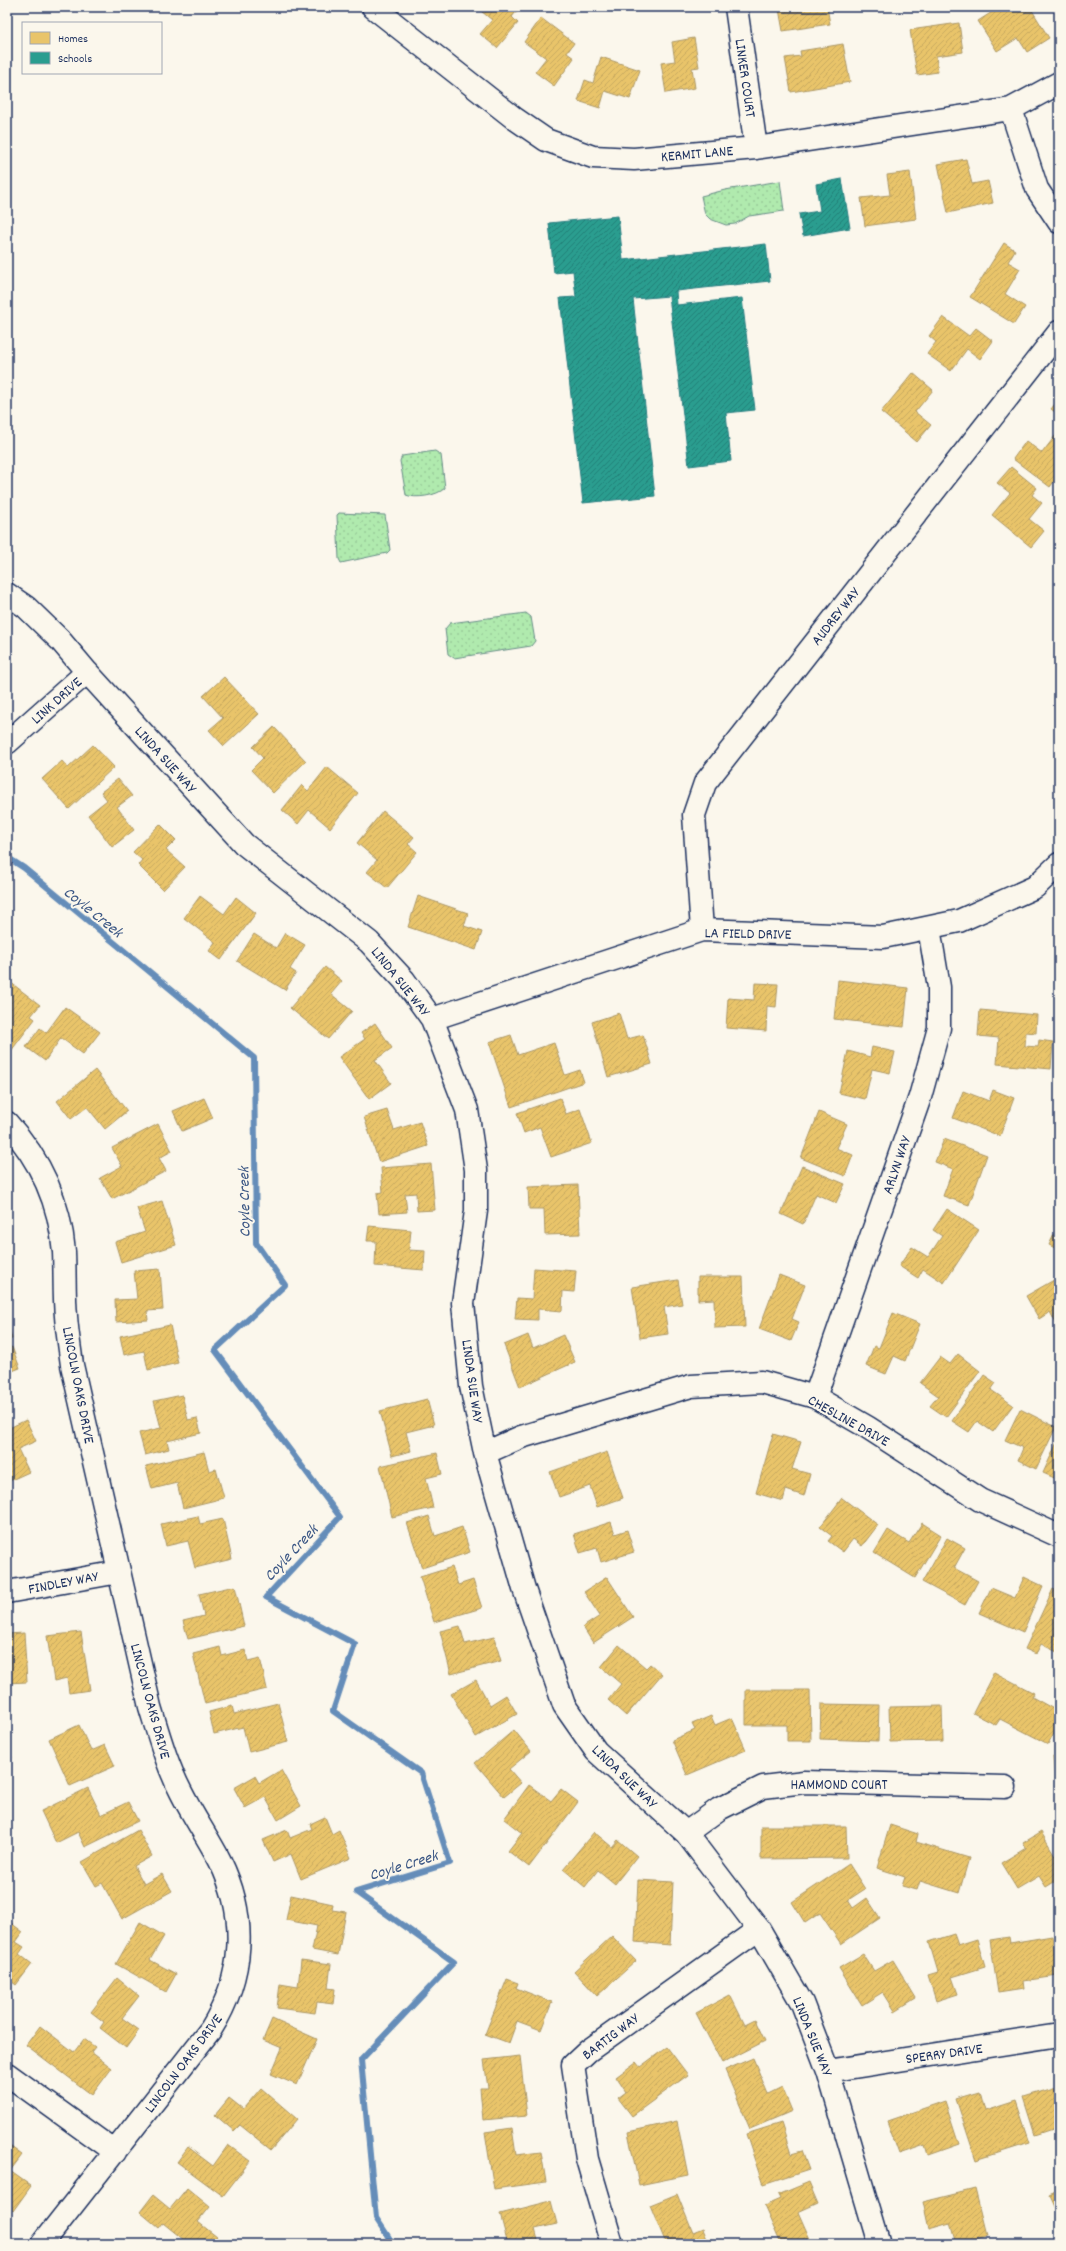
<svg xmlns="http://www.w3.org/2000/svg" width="1066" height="2251" font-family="Dekko,sans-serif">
  <defs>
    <pattern id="park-dots" width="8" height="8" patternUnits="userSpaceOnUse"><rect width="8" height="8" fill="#b0eaae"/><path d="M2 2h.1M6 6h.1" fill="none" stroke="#97c998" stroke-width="1.8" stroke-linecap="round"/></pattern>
    <pattern id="homes-hatch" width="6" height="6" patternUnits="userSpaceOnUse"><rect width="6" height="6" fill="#e9c46a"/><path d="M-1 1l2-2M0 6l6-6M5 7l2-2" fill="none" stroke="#c7a95e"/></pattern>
    <pattern id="schools-hatch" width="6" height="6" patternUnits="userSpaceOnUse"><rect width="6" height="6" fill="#2a9d8f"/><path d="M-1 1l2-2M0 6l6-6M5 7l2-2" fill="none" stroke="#238078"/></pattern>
  </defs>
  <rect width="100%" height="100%" fill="#fbf7ec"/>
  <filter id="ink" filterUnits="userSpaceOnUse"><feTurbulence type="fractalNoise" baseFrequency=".025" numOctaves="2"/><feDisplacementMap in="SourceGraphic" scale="8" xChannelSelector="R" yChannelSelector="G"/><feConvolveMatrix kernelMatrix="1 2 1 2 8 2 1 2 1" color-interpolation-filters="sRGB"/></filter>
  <g filter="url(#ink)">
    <!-- park -->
    <path fill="url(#park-dots)" stroke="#668c86" d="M780 181 784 211 749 216 735 224 726 225 710 219 705 214 701 196 725 190Z
      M435 451 441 455 445 488C437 496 415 499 406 495L400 461 402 456Z
      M339 513 385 515 390 550 387 553 341 563 339 559 337 515Z
      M526 613 531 617 535 641 531 646 454 658 448 654 445 629 450 623Z"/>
    <!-- homes -->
    <path fill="url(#homes-hatch)" stroke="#ab9766" d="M476 7H520L512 17 518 23 497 48 480 34 492 20Z
      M792 7H827L830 24 783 31 779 9Z
      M1000 7H1030L1049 38 1027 52 1018 38 997 51 978 21Z
      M541 18 574 43 567 53 574 58 554 86 535 72 546 58 524 42Z
      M959 23 963 52 936 56 938 72 917 75 910 30Z
      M694 38 699 67 692 68 695 88 666 93 661 63 675 61 672 42Z
      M843 44 850 82 791 92 785 58 801 56 800 51Z
      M601 57 640 70 630 99 605 91 600 108 578 101 585 80 593 83Z
      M966 159 972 184 988 181 993 203 948 213 938 164Z
      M910 172 916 219 865 226 861 198 890 195 887 175Z
      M1004 243 1015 250 1008 262 1020 269 1005 294 1025 307 1014 324 970 297Z
      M943 317 969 336 976 328 993 341 980 359 967 349 951 371 927 354 936 342 929 336Z
      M913 373 933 390 915 412 931 425 917 442 881 412Z
      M1059 399V415L1051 409Z
      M1059 431V475L1050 487 1013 459 1026 441 1042 453Z
      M1011 467 1037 488 1032 495 1042 503 1029 519 1044 531 1031 547 992 515 1010 493 997 483Z
      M224 677 259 714 224 746 209 730 223 718 203 696Z
      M274 727 306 761 273 793 251 770 263 758 253 747Z
      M93 745 114 767 69 809 42 779 62 761 68 768Z
      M327 767 358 793 330 828 309 810 298 824 282 810 302 785 308 791Z
      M118 779 132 796 117 807 134 830 112 847 88 815 107 800 101 792Z
      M383 811 414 837 408 844 417 852 387 888 367 872 377 860 357 843Z
      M160 824 176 840 166 850 185 867 163 890 138 865 142 860 133 852Z
      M200 896 224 914 236 897 256 913 221 960 209 951 215 942 184 918Z
      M418 896 468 913 464 926 482 932 476 950 408 927Z
      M285 933 305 945 290 969 296 973 285 990 237 961 254 934 276 948Z
      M325 967 342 981 331 994 352 1011 328 1039 290 1008Z
      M838 980 908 988 904 1027 834 1019Z
      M10 982 40 1005 31 1016 35 1019 11 1051 7 1048V1022L11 1016 7 1013V986Z
      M755 983 778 984 776 1007 767 1006 766 1031 726 1028 728 998 754 1000Z
      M65 1007 100 1032 83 1054 61 1038 45 1061 26 1047 40 1028 46 1033Z
      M980 1010 1037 1015 1036 1033 1026 1032 1025 1046 1038 1047 1039 1040 1053 1042 1051 1069 997 1064 999 1038 978 1036Z
      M619 1013 627 1039 643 1035 652 1064 608 1077 592 1022Z
      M375 1023 392 1048 375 1060 391 1083 369 1099 339 1057 365 1039 361 1033Z
      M511 1035 518 1055 554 1043 565 1075 580 1070 584 1082 511 1107 489 1042Z
      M872 1047 895 1052 890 1073 872 1069 865 1099 839 1093 848 1051 870 1057Z
      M95 1070 127 1111 105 1129 87 1107 71 1119 57 1101Z
      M993 1090 1014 1098 1000 1136 953 1118 963 1091 989 1101Z
      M204 1098 213 1118 182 1131 173 1111Z
      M560 1098 566 1114 580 1109 592 1143 551 1157 540 1127 524 1133 517 1113Z
      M387 1110 394 1130 420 1122 428 1146 379 1162 364 1117Z
      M819 1112 847 1124 836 1148 853 1155 845 1176 801 1158Z
      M158 1124 172 1151 159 1158 166 1171 112 1199 100 1178 122 1166 112 1148Z
      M944 1139 987 1155 969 1205 943 1196 953 1169 935 1162Z
      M431 1164 435 1210 417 1211 416 1193 405 1194 407 1212 379 1214 377 1193 383 1192 381 1168Z
      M802 1166 845 1184 836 1203 816 1194 803 1224 781 1214Z
      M578 1185 580 1234 545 1235 544 1209H529L528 1187Z
      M162 1201 176 1245 121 1262 115 1242 145 1232 137 1208Z
      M947 1209 979 1230 944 1283 923 1269 918 1278 899 1266 912 1247 928 1257 942 1236 933 1230Z
      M1059 1224V1250L1049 1245Z
      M369 1226 411 1230 409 1250 425 1251 424 1270 375 1266 376 1241H367Z
      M534 1268 576 1271 574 1292 563 1291 562 1311 538 1309V1320L515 1319 517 1298 532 1299Z
      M160 1269 163 1310 147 1311 148 1320 116 1322 115 1300 137 1299 134 1271Z
      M779 1275 805 1285 792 1319 799 1322 791 1341 759 1329Z
      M698 1277H743L745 1327 715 1328 714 1299 698 1300Z
      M1059 1277V1329L1050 1312 1039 1319 1026 1296Z
      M678 1280 682 1304 664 1307 668 1334 640 1338 632 1287Z
      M893 1313 920 1324 905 1361 894 1356 886 1374 866 1366 874 1346 879 1348Z
      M7 1318 12 1339 7 1340Z
      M170 1325 178 1363 148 1370 144 1351 124 1355 120 1336Z
      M528 1335 533 1348 563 1335 575 1362 520 1387 504 1345Z
      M12 1347 20 1368 7 1373V1349Z
      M958 1354 980 1371 946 1417 930 1406 938 1396 920 1383 940 1357 950 1364Z
      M984 1375 996 1383 991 1390 1013 1405 993 1432 977 1421 969 1432 952 1421Z
      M182 1395 188 1420 197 1418 201 1433 167 1441 169 1449 145 1455 139 1433 161 1428 154 1401Z
      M427 1399 434 1425 406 1432 411 1451 392 1456 380 1411Z
      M1020 1409 1056 1427 1036 1469 1018 1460 1023 1448 1005 1440Z
      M26 1420 36 1441 18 1449 29 1472 7 1482V1429Z
      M773 1434 801 1442 792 1469 810 1474 804 1496 786 1490 783 1501 756 1493Z
      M1059 1438V1480L1043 1473Z
      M204 1452 209 1471 216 1469 224 1498 183 1508 177 1483 152 1489 146 1466Z
      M607 1452 623 1498 597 1507 590 1486 559 1497 550 1472Z
      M437 1453 442 1474 426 1478 433 1508 392 1517 380 1466Z
      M842 1498 878 1525 862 1546 853 1539 843 1552 828 1541 832 1536 820 1527Z
      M198 1516 200 1524 223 1519 232 1559 195 1568 188 1541 166 1546 161 1524Z
      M429 1516 435 1536 462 1527 470 1552 422 1568 407 1523Z
      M611 1522 615 1534 627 1530 634 1552 601 1562 597 1548 580 1553 574 1534Z
      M922 1523 941 1535 915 1578 874 1553 888 1530 909 1543Z
      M947 1538 965 1548 954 1568 978 1581 965 1605 922 1582Z
      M452 1567 458 1585 473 1580 482 1608 434 1622 420 1577Z
      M607 1577 633 1617 593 1643 583 1627 600 1616 584 1592Z
      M1024 1577 1043 1586 1023 1632 979 1613 991 1588 1015 1598Z
      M235 1586 244 1626 188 1639 183 1621 204 1616 199 1594Z
      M1053 1589 1059 1592V1653L1041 1644 1036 1654 1025 1649Z
      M460 1626 465 1644 494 1637 501 1661 451 1674 440 1631Z
      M81 1632 90 1690 69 1693 67 1678 54 1681 47 1636Z
      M24 1633 27 1682 7 1683V1634Z
      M619 1645 646 1668 650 1664 662 1674 626 1716 608 1700 621 1684 601 1667Z
      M220 1647 222 1656 245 1650 248 1661 260 1658 267 1689 205 1704 193 1654Z
      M994 1672 1034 1693 1032 1697 1059 1712V1723L1048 1744 1000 1719 996 1725 973 1713Z
      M476 1680 490 1705 506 1695 517 1714 476 1737 451 1694Z
      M746 1690H810L811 1741H787V1725H746Z
      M278 1703 288 1742 249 1752 243 1727 214 1734 209 1712 232 1706 234 1714Z
      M821 1704 879 1705 878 1741 820 1739Z
      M942 1706 943 1741 890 1742 889 1707Z
      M711 1716 715 1725 732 1718 746 1750 687 1775 672 1740 695 1730 692 1724Z
      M79 1725 91 1751 105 1745 115 1766 70 1786 49 1739Z
      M514 1730 531 1751 509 1769 521 1783 504 1797 475 1763Z
      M7 1740 12 1758 7 1759Z
      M1053 1756H1059V1781H1055Z
      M281 1770 301 1806 278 1820 265 1797 245 1808 234 1788 255 1776 259 1783Z
      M529 1785 551 1801 561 1789 578 1802 529 1867 508 1851 522 1833 504 1819Z
      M88 1788 101 1815 128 1802 138 1821 85 1847 78 1832 56 1843 41 1811Z
      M325 1817 332 1834 339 1830 351 1858 301 1879 291 1854 273 1862 263 1840 287 1830 290 1838 312 1829 310 1824Z
      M890 1825 918 1834 916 1842 969 1858 959 1893 920 1881 917 1890 902 1886 905 1877 877 1868Z
      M761 1826H846L847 1858 761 1859Z
      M138 1830 152 1856 134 1866 144 1884 162 1874 172 1891 122 1919 102 1883 96 1886 82 1862Z
      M594 1832 612 1847 618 1840 637 1856 615 1884 598 1870 585 1887 563 1869Z
      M1041 1832 1059 1862V1879L1046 1887 1039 1876 1017 1889 1001 1863 1026 1848 1023 1843Z
      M849 1864 865 1889 848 1900 853 1908 867 1898 880 1918 841 1944 820 1913 805 1923 792 1902Z
      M638 1880 673 1882 670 1945 635 1942Z
      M291 1895 333 1904 332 1910 346 1912 338 1955 312 1950 317 1926 286 1920Z
      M7 1920 23 1932 16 1942 24 1947 19 1954 32 1964 16 1985 7 1978Z
      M140 1922 164 1936 150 1960 176 1974 166 1992 116 1964Z
      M954 1934 958 1945 977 1939 985 1967 952 1977 958 1994 936 2001 928 1975 938 1972 929 1942Z
      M612 1936 636 1961 597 1996 574 1971Z
      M1052 1936 1058 1976 1023 1981 1024 1989 998 1993 990 1940 1009 1937 1010 1943Z
      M863 1954 874 1971 893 1960 916 1998 895 2011 883 1992 862 2005 839 1968Z
      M301 1960 331 1964 328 1988 335 1989 333 2004 317 2002 315 2013 277 2008 280 1984 298 1987Z
      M117 1978 139 1996 122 2018 139 2030 126 2048 100 2028 104 2022 91 2012Z
      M507 1979 518 1983 516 1988 552 2002 541 2030 517 2021 509 2043 485 2034Z
      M730 1995 745 2025 755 2020 765 2041 722 2063 696 2013Z
      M272 2019 317 2039 297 2085 271 2074 282 2048 263 2040Z
      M40 2026 74 2052 84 2039 95 2047 91 2052 112 2068 92 2095 26 2045Z
      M667 2047 688 2075 632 2116 618 2098 626 2092 616 2077 636 2062 640 2067Z
      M520 2056 527 2116 483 2120 480 2088H488L484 2060Z
      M753 2058 768 2094 782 2087 792 2111 750 2129 725 2070Z
      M1059 2086V2127L1035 2135 1023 2097Z
      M261 2088 297 2119 271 2150 240 2125 234 2131 215 2115 229 2098 243 2109Z
      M980 2092 985 2111 1016 2101 1030 2143 976 2160 956 2099Z
      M945 2101 959 2144 928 2155 925 2145 899 2154 887 2121Z
      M677 2121 688 2175 639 2185 628 2132Z
      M781 2123 791 2154 802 2151 809 2170 763 2185 746 2134Z
      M512 2128 516 2155 541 2152 546 2182 494 2189 485 2132Z
      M7 2144 22 2155 10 2171 31 2186 13 2211 7 2207Z
      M228 2145 250 2161 223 2196 177 2162 188 2147 213 2166Z
      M809 2182 818 2203 798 2212 810 2239 799 2244H781L764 2206 780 2199 778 2195Z
      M187 2188 210 2207 198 2222 217 2237 211 2244H189L163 2223 159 2228 140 2212 153 2195 170 2209Z
      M975 2189 987 2237 956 2244 950 2223 929 2229 923 2202Z
      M1059 2191V2220L1048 2196Z
      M677 2194 693 2233 703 2229 709 2244H658L665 2241 650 2205Z
      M551 2201 557 2224 535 2229 539 2244H508L500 2214Z"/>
    <!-- schools -->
    <path fill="url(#schools-hatch)" stroke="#267c80" d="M842 179 850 228 803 236 799 214 820 211 816 184Z
      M618 216 623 260 766 244 770 281 676 291 677 305 742 298 755 410 726 413 731 461 689 466 669 296 633 299 655 496 583 503 560 298 576 297 573 271 554 273 549 223Z"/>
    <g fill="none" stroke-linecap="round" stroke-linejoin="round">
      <!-- stream -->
      <path stroke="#658db9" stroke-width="6" d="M7 857 24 868 254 1058 256 1243 285 1285 215 1350 340 1517 266 1597 355 1644 333 1711 421 1773 450 1863 356 1892 454 1962 361 2060 376 2218 393 2244"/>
      <defs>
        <path id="minor" d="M373 7 514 118 546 140 593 157 634 159 756 148 1011 109 1059 83
          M736 7 756 148
          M1011 109 1037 189 1059 222
          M7 594 26 607 60 640 87 672 244 844 369 942 404 980 432 1019 467 1110 476 1170V1211L463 1303 471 1386 485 1453 524 1589 564 1705 596 1751 686 1833 759 1929 802 2003 828 2071 879 2244
          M7 743 87 672
          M702 930 694 815 705 783 1059 332
          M432 1019 702 930 883 937 959 921 1035 887 1059 864
          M7 1123C40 1159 60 1203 64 1252 65 1273 64 1295 66 1316 67 1332 70 1349 72 1365L150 1707C159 1736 167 1765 181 1792 193 1816 208 1838 220 1861 248 1918 244 1976 211 2029L42 2244
          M815 1397 920 1097 939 1028V987L929 928
          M485 1453 521 1437 691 1386 762 1382 815 1397 867 1427 980 1500 1059 1536
          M7 1592 119 1572
          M686 1833 719 1809 763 1787 804 1782 1005 1787
          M828 2071 1059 2035
          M7 2074 115 2152
          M612 2244 587 2159 573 2065 588 2051 759 1929"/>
      </defs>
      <!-- minor casing -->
      <use href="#minor" stroke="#1b2f5e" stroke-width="25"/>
      <!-- minor -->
      <use href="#minor" stroke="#fbf7ec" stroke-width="22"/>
    </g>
  </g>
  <g text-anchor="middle" stroke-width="4" stroke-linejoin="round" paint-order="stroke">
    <!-- street labels -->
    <g font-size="15" fill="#1b2f5e" stroke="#fbf7ec">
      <text transform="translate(746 78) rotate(82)" y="5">LINKER COURT</text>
      <text transform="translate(697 153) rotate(-5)" y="5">KERMIT LANE</text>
      <text transform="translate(835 616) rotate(-52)" y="5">AUDREY WAY</text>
      <text transform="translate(56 700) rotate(-42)" y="5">LINK DRIVE</text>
      <text transform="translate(166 759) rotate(48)" y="5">LINDA SUE WAY</text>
      <text transform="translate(748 933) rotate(1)" y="5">LA FIELD DRIVE</text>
      <text transform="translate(401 981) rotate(51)" y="5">LINDA SUE WAY</text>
      <text transform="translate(896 1165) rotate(-71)" y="5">ARLYN WAY</text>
      <text transform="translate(473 1381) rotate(82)" y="5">LINDA SUE WAY</text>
      <text transform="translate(79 1385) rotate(79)" y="5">LINCOLN OAKS DRIVE</text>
      <text transform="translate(849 1420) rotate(29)" y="5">CHESLINE DRIVE</text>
      <text transform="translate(63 1582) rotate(-11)" y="5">FINDLEY WAY</text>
      <text transform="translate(151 1701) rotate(75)" y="5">LINCOLN OAKS DRIVE</text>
      <text transform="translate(625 1776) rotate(44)" y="5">LINDA SUE WAY</text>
      <text x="839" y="1789">HAMMOND COURT</text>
      <text transform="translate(610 2036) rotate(-37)" y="5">BARTIG WAY</text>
      <text transform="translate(813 2036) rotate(68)" y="5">LINDA SUE WAY</text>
      <text transform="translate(944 2053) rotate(-8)" y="5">SPERRY DRIVE</text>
      <text transform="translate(183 2063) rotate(-53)" y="5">LINCOLN OAKS DRIVE</text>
    </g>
    <!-- water labels -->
    <g font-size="16" font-style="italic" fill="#3a5684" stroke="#fbf7ec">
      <text transform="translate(94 911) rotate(39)" y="6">Coyle Creek</text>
      <text transform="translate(243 1202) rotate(-91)" y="6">Coyle Creek</text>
      <text transform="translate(290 1552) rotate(-47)" y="6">Coyle Creek</text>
      <text transform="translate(403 1864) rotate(-17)" y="6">Coyle Creek</text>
    </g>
  </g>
  <!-- margin -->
  <rect width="1066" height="2251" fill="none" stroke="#fbf7ec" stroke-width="24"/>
  <rect x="12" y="12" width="1042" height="2227" fill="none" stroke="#1b2f5e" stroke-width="1.5" filter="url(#ink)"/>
  <!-- legend -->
  <rect x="22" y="22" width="140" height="52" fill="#fbf7ec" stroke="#a1a7b3"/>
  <rect x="30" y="32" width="20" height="12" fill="#e9c46a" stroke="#a1a7b3"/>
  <text x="58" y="42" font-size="12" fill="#1b2f5e">Homes</text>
  <rect x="30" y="52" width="20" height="12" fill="#2a9d8f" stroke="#a1a7b3"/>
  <text x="58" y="62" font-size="12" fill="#1b2f5e">Schools</text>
</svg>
